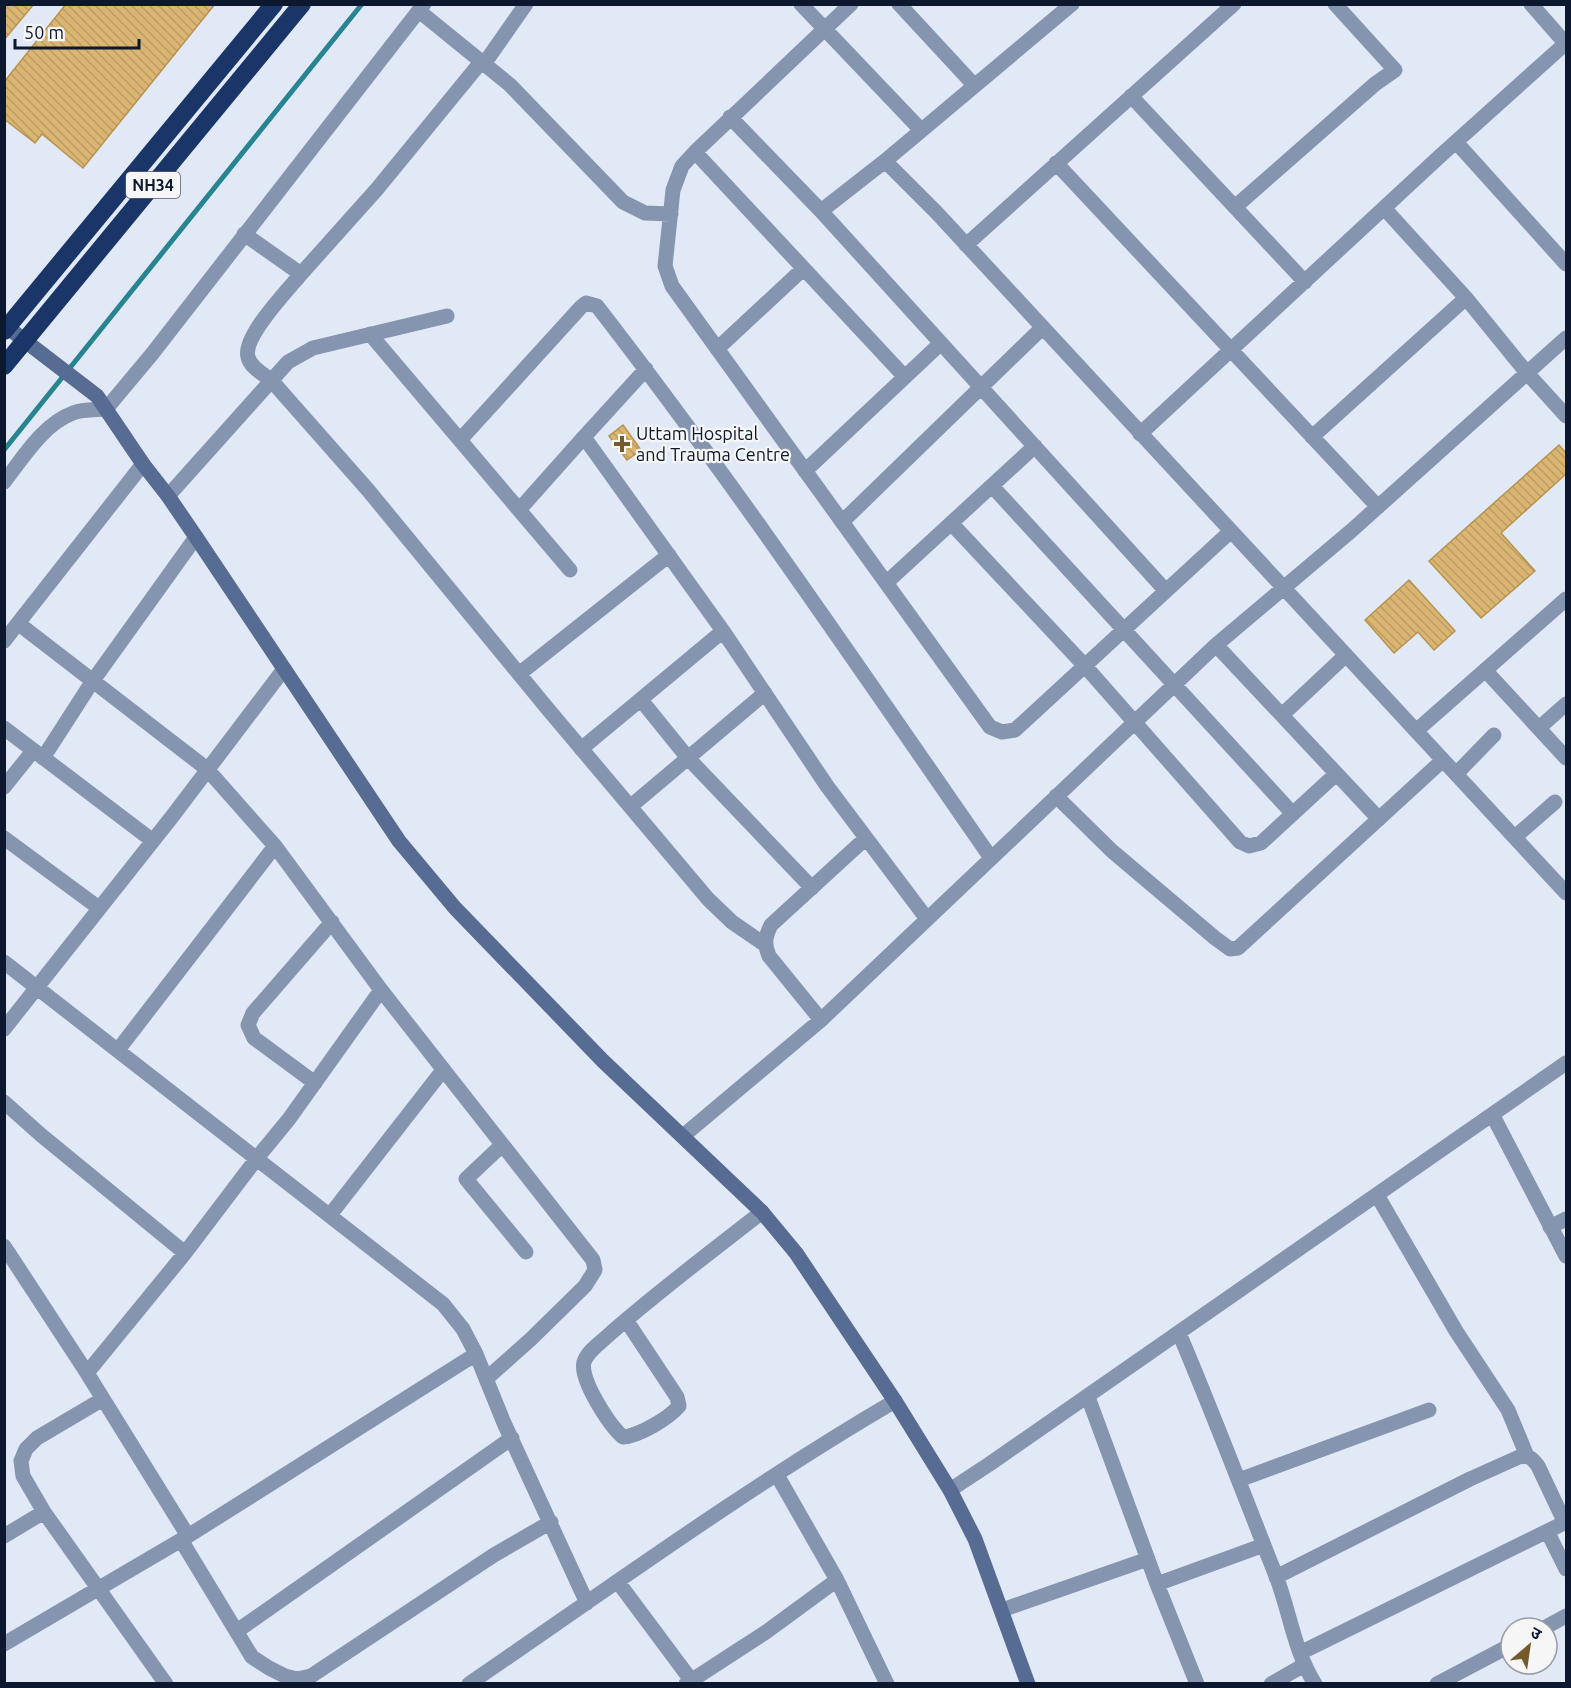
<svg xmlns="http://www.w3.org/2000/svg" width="1571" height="1688" font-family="Ubuntu,'Noto Sans Devanagari',sans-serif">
  <defs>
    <pattern id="building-back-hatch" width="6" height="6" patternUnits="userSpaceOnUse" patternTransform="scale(1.5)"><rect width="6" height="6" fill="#dbb672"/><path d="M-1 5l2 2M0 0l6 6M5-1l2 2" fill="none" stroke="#bb9c63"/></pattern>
  </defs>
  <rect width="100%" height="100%" fill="#e2e9f6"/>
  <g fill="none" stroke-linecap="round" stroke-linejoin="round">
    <!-- stream -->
    <path stroke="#278490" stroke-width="5" d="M4 450 362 4"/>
  </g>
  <!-- building -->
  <path fill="url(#building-back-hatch)" stroke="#b79350" stroke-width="1.5" d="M4 4H34L4 40Z
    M66 4H215L83 168 42 134 35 143 4 119V82Z
    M623 425 641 450 627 460 609 436Z
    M1559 445 1566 453V474L1501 533 1535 571 1481 618 1429 561Z
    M1409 580 1455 631 1434 650 1418 632 1394 653 1365 620Z"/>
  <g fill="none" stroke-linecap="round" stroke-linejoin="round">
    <!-- street -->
    <path stroke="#8595af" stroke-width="15" d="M801 4 921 130
      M851 4 695 152 904 376
      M899 4 974 85
      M1531 4 1566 44
      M419 11 510 85 623 202 645 213 671 214
      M484 64 526 4
      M1131 96 1305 282
      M730 117 821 211 1166 591
      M1456 142 1566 264
      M695 152 682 166 673 190 665 266 672 286 990 727 1002 732 1015 730 1231 531
      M885 161 937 213 1566 893
      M1056 163 1378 507
      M1235 207 1375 84 1395 70 1335 4
      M821 211 885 161 1072 4
      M244 234 301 274 377 189 481 62
      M966 245 1234 4
      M301 274C288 290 242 337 248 357 250 367 263 374 271 380L368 490 547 708 708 899 732 922 764 944
      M1466 298 1527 373 1566 416
      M370 334 570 570
      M717 349 803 269
      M1140 434 1439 157 1566 43
      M584 437 646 369
      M1312 437 1466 298 1384 208
      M460 440 581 307 586 303 597 306C735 484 862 672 991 858
      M805 471 941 343
      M4 482C23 458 43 424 73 413 83 409 96 410 106 409L152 354 424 4
      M992 486 1293 814
      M168 496 288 362 313 348 447 316
      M519 510 584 437 723 631 827 786 927 919
      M842 522 1042 328
      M951 523 1085 666 1240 842 1249 846 1261 843 1336 774
      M886 583 1035 446
      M19 624 207 769 275 846 381 990 593 1260 595 1270 585 1286 531 1339 486 1379
      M4 641 143 464
      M1216 645 1379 819
      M1485 670 1566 758
      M519 674 669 555
      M641 700 688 758 812 888
      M1282 715 1346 655
      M4 728 153 841
      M1539 728 1566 704
      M1416 731 1566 599
      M581 749 723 631
      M43 758 92 682 196 537
      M1456 774 1494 735
      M4 787 33 751
      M1056 796 1112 851 1215 938 1230 949 1238 948 1443 760
      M631 806 765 693
      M1515 837 1555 802
      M4 838 99 908
      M4 962 443 1304 463 1329 476 1354 504 1423 587 1603
      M821 1020 769 956C764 944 765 937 771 925L866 838
      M4 1029 171 818 284 669
      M118 1050 275 846
      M315 1083 254 1038 248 1025 253 1013 332 922
      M4 1102 41 1135 185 1253
      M1493 1116 1566 1256
      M683 1136 821 1020 1216 645 1351 531 1566 338
      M501 1146 466 1179 526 1252
      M1377 1195 1456 1331 1508 1410 1527 1456
      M330 1215 443 1070
      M1550 1227 1566 1219
      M4 1246 87 1373 188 1536
      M626 1320 677 1397 679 1406C669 1418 639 1436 623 1437 610 1426 579 1379 584 1362 588 1350 603 1341 612 1332 660 1290 712 1251 762 1212
      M1179 1333C1213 1413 1244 1495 1276 1576 1290 1612 1294 1651 1315 1684
      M87 1373 185 1253 257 1158 289 1119 381 990
      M1088 1397 1157 1584 1197 1684
      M103 1399 37 1438 26 1449 21 1461 23 1476 44 1512 166 1684
      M777 1475 837 1580 887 1684
      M1239 1480 1429 1410
      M950 1490 991 1463 1566 1063
      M1548 1533 1566 1569
      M4 1536 44 1512
      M181 1540 252 1657 269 1668 285 1676 297 1679 311 1676 494 1555 551 1522
      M1276 1577 1470 1479 1519 1457C1529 1455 1532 1458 1538 1466L1565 1523
      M618 1582 691 1680
      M1157 1584 1264 1545
      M1002 1610 1148 1559
      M1544 1628 1566 1616
      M237 1631 512 1438
      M4 1644 188 1536 476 1354
      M1300 1653 1566 1522
      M469 1684C609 1588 748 1487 895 1401
      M686 1684 766 1632 837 1580
      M1271 1684 1304 1665
      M1437 1684 1511 1645"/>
    <!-- secondary -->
    <path stroke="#566c92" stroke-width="15" d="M7 327 97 396 143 464 168 496 196 537 399 841 455 908 603 1061 762 1212 796 1253 895 1401 950 1490 975 1539 1028 1684"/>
    <!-- highway -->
    <path stroke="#1a3568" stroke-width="18" d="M4 331 274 4
      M4 366 302 4"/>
  </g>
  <!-- markers -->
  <path fill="#745b2c" stroke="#f6f6f6" stroke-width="2" d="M619 435h6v6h6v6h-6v6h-6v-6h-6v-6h6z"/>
  <g text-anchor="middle" stroke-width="4.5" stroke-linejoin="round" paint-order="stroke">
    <!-- shield labels -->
    <rect fill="#f6f6f6" stroke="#525b6a" stroke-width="1.5" x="126" y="172" width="54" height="26" rx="4.5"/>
    <g font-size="16" font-weight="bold" fill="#0b182e">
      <text x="153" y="191">NH34</text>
    </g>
    <!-- poi labels -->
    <g font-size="18" fill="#0b182e" stroke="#f6f6f6" text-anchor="start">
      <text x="636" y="440">Uttam Hospital<tspan x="636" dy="21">and Trauma Centre</tspan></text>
    </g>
  </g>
  <!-- border -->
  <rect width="1571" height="1688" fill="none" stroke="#0b182e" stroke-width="12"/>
  <!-- north arrow -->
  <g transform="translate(1529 1646) rotate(29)"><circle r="28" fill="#f6f6f6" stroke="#989da6" stroke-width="1.5"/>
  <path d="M0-4.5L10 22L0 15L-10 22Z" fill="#745b2c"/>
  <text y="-9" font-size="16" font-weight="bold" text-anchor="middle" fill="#0b182e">उ</text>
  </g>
  <!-- scale -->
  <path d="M15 39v9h124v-9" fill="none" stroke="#0b182e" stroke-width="3"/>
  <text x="24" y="39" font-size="18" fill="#0b182e" stroke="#f6f6f6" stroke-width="4.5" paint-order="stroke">50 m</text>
</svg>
